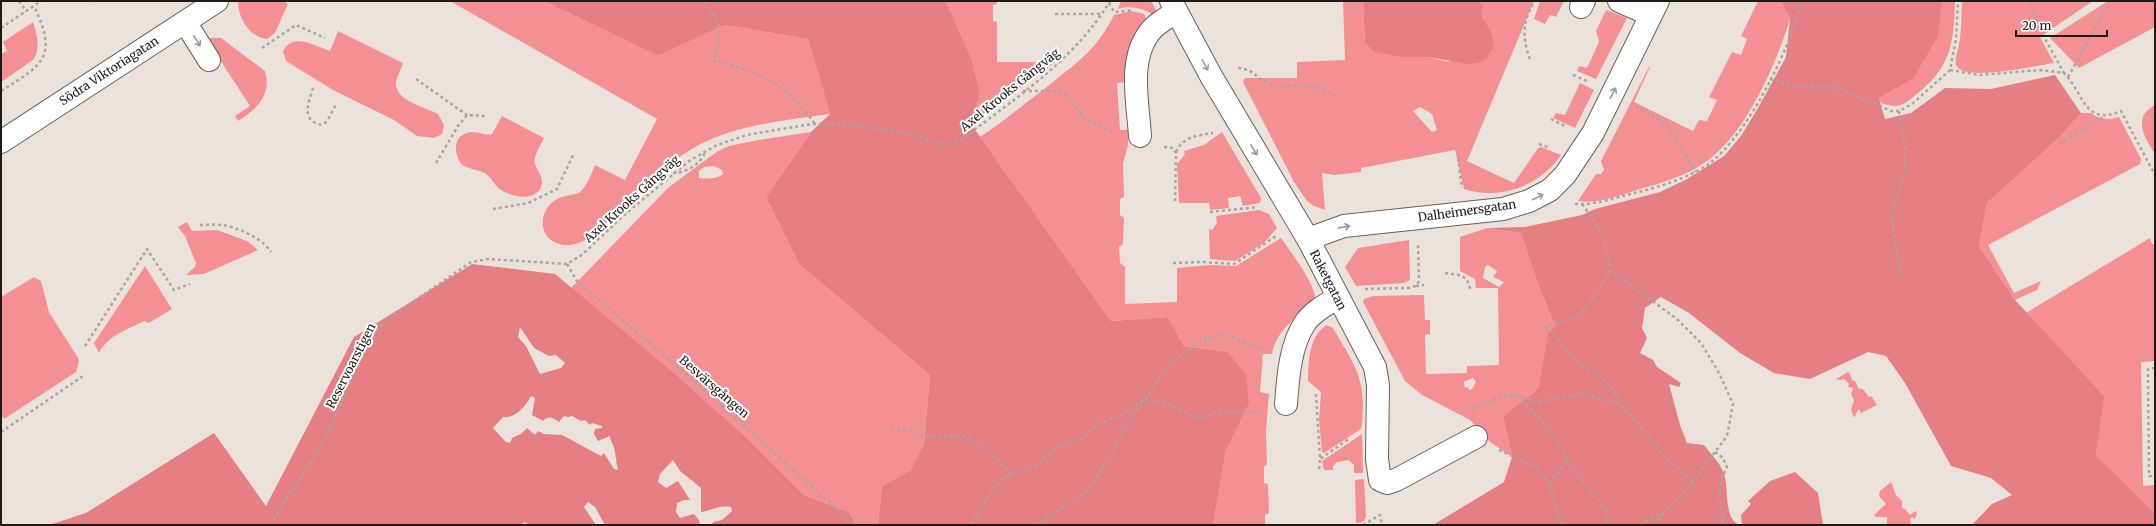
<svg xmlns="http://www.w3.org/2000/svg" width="2156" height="526" font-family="Merriweather,serif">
  <rect width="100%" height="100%" fill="#ebe1db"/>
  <!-- green -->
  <path fill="#f49093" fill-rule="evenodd" d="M238 1H283L288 4 275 33 267 39C249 37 238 18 238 1Z
    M450 1H544L658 56 725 25 808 39 830 114C782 121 726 125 684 154 648 178 620 214 586 240 576 244 570 247 559 244 537 237 538 210 557 199 565 194 576 197 582 190 588 183 592 173 595 165L625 180 657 119Z
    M946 1H997V4L993 5V21L997 22V62H1055L970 124 980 94 972 60Z
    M1121 1H1151L1157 12 1153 15C1144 8 1129 5 1118 9Z
    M1343 1H1363L1365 43 1402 57H1429L1448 62 1490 29 1482 17V3L1477 1H1534L1467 161 1514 183 1538 148 1541 147 1561 155C1541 185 1500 201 1464 189L1455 150 1361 168V172L1334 175 1322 173 1325 210 1314 206 1307 201 1294 182 1243 82 1245 78H1297V62L1345 60ZM1420 107 1432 114 1437 130 1432 132 1413 111Z
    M1540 1H1564L1556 17 1550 15 1545 24 1534 19Z
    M1758 1H1781L1790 19C1776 65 1746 133 1707 161 1687 176 1661 183 1637 190 1618 196 1598 204 1578 201L1596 174H1601L1604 170 1601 161 1649 67H1650L1634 102 1693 131 1699 120 1707 121 1717 100 1709 97 1732 52 1741 55 1747 39 1741 36Z
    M1942 1H1955C1954 43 1951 67 1917 94 1902 106 1899 109 1881 103L1879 98 1911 80Z
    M1962 1H2093L2040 37 2054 63C2038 65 1963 83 1956 65 1955 61 1956 57 1957 53 1962 36 1961 18 1962 1Z
    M2108 1H2155V27L2079 68 2050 38Z
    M1606 10 1627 18 1596 79 1577 71 1579 66 1587 68 1599 42 1596 31Z
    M1131 11 1144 14 1147 20 1126 82 1117 83 1120 130H1129L1128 145 1123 164 1124 197 1120 199V215L1124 218 1123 244 1119 247 1120 263 1125 267V304L1177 302V268L1211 265 1236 266 1281 238C1290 251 1318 287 1315 301 1298 316 1276 330 1272 354H1263L1260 392 1269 394 1266 431 1267 465 1264 466V483L1268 484 1269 513 1265 515V525H1213L1226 451 1249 404 1228 352 1184 346 1168 317 1111 321 980 137C1005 120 1028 101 1052 83 1080 60 1097 49 1114 15Z
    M33 22C37 34 41 50 33 60L1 82V54L7 51 3 42Z
    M338 31 403 63C401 69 398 75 396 81 393 101 426 107 438 114L444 125 442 134 434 138 417 136 394 120 333 90 286 61 283 51C293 32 315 46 330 51Z
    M211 38H221L265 71C272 95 257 109 238 121L235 116 250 106 213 49 209 39Z
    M1580 83 1594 90 1575 128 1553 118 1556 113 1565 115Z
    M2155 105V154C2144 137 2132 117 2155 105Z
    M2081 113H2091C2101 120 2107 120 2119 117L2141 159 2140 164 1988 245 2014 293 2041 281 2037 290 2015 300 1979 246 1987 203 2059 138Z
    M502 116 544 138C541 145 533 156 535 164 537 171 543 176 542 184 538 203 510 197 500 189 494 185 491 177 485 173 478 170 469 169 462 165 453 153 452 133 473 132 480 132 485 136 492 134Z
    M811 132 766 197 799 264 930 375 924 443 911 470 882 486 878 525H856L849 512 804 495 745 436 672 371 571 288 669 187 718 151 729 146 753 141ZM714 166 722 170 723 174C717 179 707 179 699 178V171L704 167Z
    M1222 132 1261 198 1260 203 1243 206 1240 196 1228 198 1229 208 1210 210 1209 203H1179L1177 164 1185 154 1184 151 1204 145Z
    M1259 210 1269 214 1277 228 1264 243 1235 261 1210 259 1209 229 1212 230 1217 223 1216 216Z
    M187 222 192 231 217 230 247 241 258 250 204 274 186 275 195 267 196 263 185 236 178 227Z
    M1487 228 1521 233 1537 282 1555 326 1548 334 1538 389 1503 416 1512 457 1490 442 1470 420 1422 395 1405 381 1363 302 1364 299 1373 296 1424 295 1425 320H1430V334L1425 335 1426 374 1467 373V366L1499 365 1498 288H1476L1475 279 1460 271V237ZM1488 265 1497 271 1493 277 1504 282 1499 287 1483 278 1485 267ZM1473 378 1476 382 1472 389 1469 390 1468 387 1465 388 1464 382Z
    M2150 238 2152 244 2155 245V361L2141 362 2143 486 2155 485V513L2096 455 2103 395 2026 313Z
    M1409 240 1410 280 1404 283 1356 286 1345 267 1358 248Z
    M145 266 172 309 149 323 144 321C127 330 108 335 99 353L94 343Z
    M34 277 41 281 49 312 78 358 79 362 76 372 4 419 1 414V297Z
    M1327 325 1333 328C1349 356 1364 374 1363 408 1362 415 1363 422 1361 429L1324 453 1322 452 1319 420 1321 392 1308 381C1308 363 1309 335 1327 325Z
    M1848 372 1850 374 1852 380 1856 382 1858 388 1864 390 1868 396 1872 397 1877 405 1861 413 1859 409 1858 410 1854 418 1851 409 1854 400 1851 394 1853 388 1848 387 1849 384 1844 379 1840 380 1836 379Z
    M1362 434 1363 473H1354V465L1349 460 1337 462 1333 466V470H1324L1322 461Z
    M1364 479 1366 517 1363 522 1356 523 1355 480Z
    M1891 482 1896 495 1902 501V508L1905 509 1910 515 1915 511 1917 513 1915 519 1912 517 1910 519 1911 525H1887V517H1876L1874 515 1886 504 1879 496 1880 491Z"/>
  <!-- forest -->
  <path fill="#e57f83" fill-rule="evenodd" d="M544 1H946L972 60 980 94 971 124 1111 321 1168 317 1184 346 1228 352 1246 375 1249 404 1226 451 1213 525H878L882 486 911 470 924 443 930 375 799 264 766 197 811 132 830 114 808 39 725 25 658 56Z
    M1363 1H1477L1482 3V17L1490 29 1494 45 1487 58 1478 63 1467 64 1429 57H1402L1375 52 1365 43Z
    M1781 1H1942L1938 36 1913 79 1879 98 1885 119 1911 113 1945 88 1991 89 2055 75 2081 113 2059 138 1987 203 1979 246 2015 300 2104 396 2096 455 2155 513V525H1972L1992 504 2012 495 1991 478 1951 466 1905 383 1886 356 1868 352 1810 379 1774 373 1740 353 1689 313 1661 297 1645 308 1642 328 1647 338 1640 353 1653 360 1657 367 1681 383 1679 387 1669 384 1680 425 1687 443 1704 445C1710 453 1719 462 1723 471 1730 486 1722 521 1741 525H1433L1504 482 1512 457 1503 416 1538 389 1548 333 1555 326 1537 282 1521 233 1487 228 1525 227 1582 215 1595 209 1660 192 1687 179 1724 156 1741 136 1758 108 1786 57 1790 19Z
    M472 264 555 274 672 371 745 436 804 495 849 512 856 525H712L713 522 722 520 732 511 731 507C718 505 714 510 701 512V488L680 471 673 460 660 474 658 482 666 488 678 481 690 500H684L677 503 676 512 680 518 694 514 699 520 700 525H605L595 507 588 502 584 507 596 525H530L524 522 521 525H49L86 513 214 433 266 506 354 337ZM520 327 534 348 549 356 556 355 565 363 561 368 540 374 526 346 518 337ZM531 396 535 398 532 415 543 421C549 415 553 418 559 422L564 416 568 417 572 416 581 421 585 420 590 425 592 423 602 426V428L595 429 594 434 598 441 610 436C610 441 613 443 614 448 616 455 616 463 618 470L614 469 604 453 601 456 562 435 544 434 538 431 535 435 527 428 521 434 512 438 510 443 506 442 493 428 503 417C515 419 526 406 531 396Z
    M1795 472 1818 493 1823 525H1742L1741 515 1751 504 1748 501 1770 481Z"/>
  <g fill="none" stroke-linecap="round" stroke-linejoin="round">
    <defs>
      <path id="minor" d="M1171 1 1211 76 1308 239 1375 367 1378 385 1377 459 1380 480 1387 483 1396 480 1476 437
        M1619 1 1651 15
        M1581 7 1584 1
        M185 22 209 60
        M1140 136C1138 103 1128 61 1149 33 1155 24 1167 18 1176 12
        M1 142 217 1
        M1308 239 1344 226 1503 209 1529 201 1550 190 1565 175 1593 133 1658 1
        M1286 404C1288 378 1290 345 1305 323 1312 312 1327 304 1337 298"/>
    </defs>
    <!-- minor casing -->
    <use href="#minor" stroke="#6a615c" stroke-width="24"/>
    <!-- path -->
    <path stroke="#aca49f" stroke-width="2.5" stroke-dasharray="3 3" stroke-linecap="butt" d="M19 1 26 11
      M89 1H92
      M700 1C725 21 720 33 714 61 760 71 788 85 815 124
      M2029 1 2040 30 2064 73
      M1109 3 1114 12 1133 10
      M1055 14H1102
      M1 28 41 1
      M262 48 296 25 325 38
      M1530 59C1522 37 1522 21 1535 1
      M1238 68C1257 70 1255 79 1270 84 1282 88 1296 84 1308 86 1319 87 1331 94 1341 97
      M1950 70 1980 75 2041 70 2064 73C2084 93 2084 127 2121 111L2155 175
      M1573 75 1589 82
      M2068 77 2110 1
      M416 79 467 115
      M1770 79 1790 86 1838 88 1891 111H1899L1912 104 1950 70 1956 39 1958 1
      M313 88C310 99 301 117 316 123 319 125 322 125 325 123 330 118 333 109 337 103
      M1 91C44 64 58 57 34 6
      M1023 91H1060L1067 96 1085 119 1113 132
      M1636 106 1667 124 1695 172
      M1899 111C1902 131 1908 151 1904 172 1901 187 1893 201 1893 216 1892 236 1899 258 1901 277
      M1551 119 1565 126
      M1539 144 1550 148
      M2059 144 2105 116
      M1164 147 1173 148 1176 153 1175 204
      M1176 152C1184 136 1196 136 1213 133
      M1458 158 1462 188
      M436 163 458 126 467 115 487 116
      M673 173C686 173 701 164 705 152
      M1575 204C1595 205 1615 198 1634 193 1659 187 1689 178 1710 163 1741 139 1771 83 1786 47 1793 32 1796 16 1802 1
      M1582 204C1601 230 1606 237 1610 270L1677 319 1701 343 1719 373 1733 404 1727 436 1686 491 1666 511 1637 525
      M493 209 528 203 557 189 574 153
      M1210 212 1258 207
      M200 225C207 225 215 224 222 225 238 227 263 239 271 252
      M1173 263 1202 262 1234 264 1276 236
      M567 264 577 281 707 392 841 513 849 525
      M1610 270 1599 290 1579 316 1546 326C1557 337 1565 348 1575 359 1589 374 1615 380 1619 404
      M1445 273C1458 275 1468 274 1470 289
      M1416 286 1424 285
      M1365 289 1408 288 1416 286 1419 281 1418 245
      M85 346 147 249 174 290 190 284
      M2155 368 2148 369 2149 476H2155
      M1316 394 1320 459 1350 438
      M1517 396C1538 416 1557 434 1567 461L1549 483
      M1145 399 1173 406 1195 417H1207L1217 412 1228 411 1262 412
      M1471 410 1503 395 1516 396 1539 402 1583 394 1619 404 1637 422 1663 455 1693 482
      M891 429 912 431 931 437 965 436 990 452 1011 475
      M1 432 83 376
      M1499 450 1536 467 1549 483 1562 525
      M1715 452 1723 458 1727 467C1716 490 1718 502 1726 525
      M1567 461 1605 509 1608 523 1607 525
      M1319 469 1320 459
      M271 525C286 494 310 468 326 437 345 400 357 351 385 321L471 262 488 259 567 264 583 254 623 216 689 161 717 145 747 135 811 124H843L896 131 946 145 961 140C1014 99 1075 60 1110 1
      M972 525 988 497 1001 479 1035 466 1051 451 1065 444 1081 439 1099 424 1120 416 1145 399 1169 364 1200 342 1220 333 1265 350
      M1036 525 1089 490 1109 458 1125 427 1142 403
      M1363 525 1380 515 1382 525
      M1654 525 1665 512
      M1716 525 1724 520"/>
    <!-- minor -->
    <use href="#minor" stroke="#fff" stroke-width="22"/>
  </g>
  <!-- one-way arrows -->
  <defs><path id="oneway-shaft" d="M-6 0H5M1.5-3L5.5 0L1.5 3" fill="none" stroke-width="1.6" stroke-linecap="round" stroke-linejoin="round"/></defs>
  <g stroke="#999897">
    <use href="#oneway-shaft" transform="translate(197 41) rotate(58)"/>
    <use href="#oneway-shaft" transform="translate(1205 65) rotate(62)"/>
    <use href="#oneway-shaft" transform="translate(1613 93) rotate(-63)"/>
    <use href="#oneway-shaft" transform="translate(1254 150) rotate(59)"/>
    <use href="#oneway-shaft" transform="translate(1538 197) rotate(-27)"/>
    <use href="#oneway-shaft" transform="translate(1344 227) rotate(-10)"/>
  </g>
  <g text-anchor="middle" stroke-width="4" stroke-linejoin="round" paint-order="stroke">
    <!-- street labels -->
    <g font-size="12" fill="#1d1a17" stroke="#fff">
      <text transform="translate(109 71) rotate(-33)" y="4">Södra Viktoriagatan</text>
      <text transform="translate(1010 90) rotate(-39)" y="4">Axel Krooks Gångväg</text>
      <text transform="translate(632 199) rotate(-42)" y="4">Axel Krooks Gångväg</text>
      <text transform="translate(1467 211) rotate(-8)" y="4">Dalheimersgatan</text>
      <text transform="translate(1328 280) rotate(63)" y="4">Raketgatan</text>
      <text transform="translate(351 366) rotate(-63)" y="4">Reservoarstigen</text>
      <text transform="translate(714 387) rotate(41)" y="4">Besvärsgången</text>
    </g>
  </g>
  <!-- border -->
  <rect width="2156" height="526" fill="none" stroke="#1d1a17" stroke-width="4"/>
  <!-- scale -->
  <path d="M2016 30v6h91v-6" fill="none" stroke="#1d1a17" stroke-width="2"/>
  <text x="2022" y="30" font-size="12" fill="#1d1a17" stroke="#ffffff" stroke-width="3" paint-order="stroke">20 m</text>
</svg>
